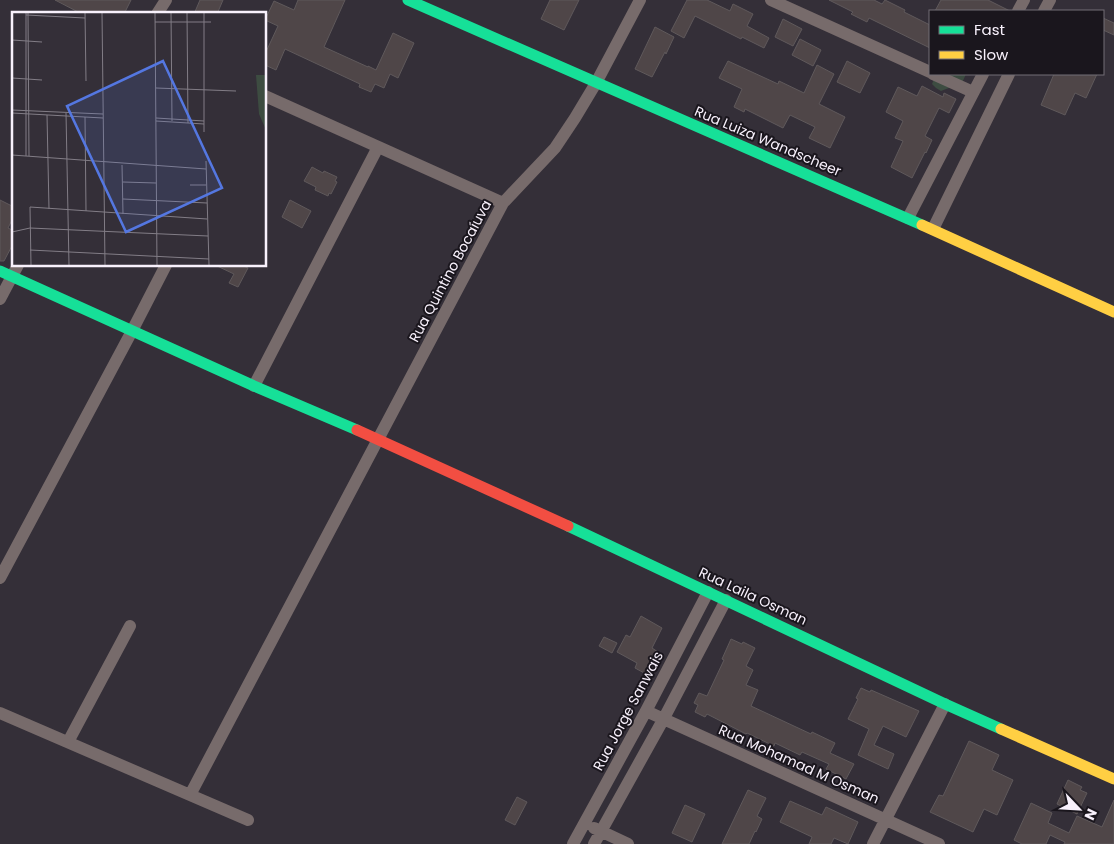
<svg xmlns="http://www.w3.org/2000/svg" width="1114" height="844" font-family="Poppins,sans-serif">
  <rect width="100%" height="100%" fill="#342f38"/>
  <!-- green -->
  <path fill="#3d4c41" d="M933 74H966L962 83 941 91 936 88 932 84 934 79Z"/>
  <!-- building -->
  <path fill="#4f4648" stroke="#5f595b" d="M55 0H131L124 14H82Z
    M200 0H223L217 14H194Z
    M298 0H345L324 47 368 67V66L376 70 393 33 414 43 398 78 390 74 384 88 375 84 371 92 359 87 360 84 285 49 276 70 265 65V54L278 26 265 20 274 1 294 10Z
    M550 0H579L564 30 541 19Z
    M687 0H707L730 11 733 4 753 14 747 26 769 38 764 48 742 37 741 39 695 16 684 38 671 31Z
    M829 0H874L882 4 885 0 905 10 904 12 930 25V48L869 18 867 22 851 14 853 12Z
    M941 0H988L1010 11H935Z
    M1103 18 1114 23V35L1103 30Z
    M783 19 802 29 793 46 775 37Z
    M655 27 674 37 666 54 665 52 652 77 635 69Z
    M800 39 821 50 813 66 792 55Z
    M728 61 778 84 779 81 804 93 817 65 834 74 819 104 845 117 830 148 809 138 815 127 790 115 783 128 745 109 744 112 734 107 742 89 719 78Z
    M847 61 870 73 860 93 837 82Z
    M1054 74H1097L1086 98 1075 93 1065 115 1041 105Z
    M922 86 943 97 944 93 956 99 949 113 939 108 925 136 932 140 926 153 925 152 912 178 891 167 903 141 895 138 903 121 886 112 898 87 917 96Z
    M312 167 323 173 324 171 337 177 335 181 337 182 331 194 329 193 328 196 315 190 316 187 304 181Z
    M0 200 14 207V216L8 228 14 231V242L4 261H0Z
    M290 200 311 211 302 228 282 217Z
    M215 265H241L248 268 238 287 229 283 234 274Z
    M641 616 662 628 652 648 658 652 646 674 635 668 637 663 617 652 626 635 630 637Z
    M604 637 617 643 612 653 599 646Z
    M731 639 742 644 743 642 755 648 746 666 753 670 746 685 758 690 751 706 811 734 812 732 835 743 830 753 854 764 846 779 826 769 829 764 802 752 800 755 775 743 774 746 747 733 746 734 707 714 705 717 695 712 698 705 694 703 699 693 707 696 724 660 722 659Z
    M861 688 870 692 871 690 919 711 906 737 883 726 874 745 894 754 888 769 858 755 869 729 848 719 858 699 856 698Z
    M969 741 999 755 992 770 1013 780 997 815 984 809 973 832 930 812 939 795 943 796Z
    M1068 780 1082 787 1080 790 1087 793 1077 814 1057 804Z
    M748 790 766 798 757 816 762 819 756 832 755 831 749 844H722Z
    M517 797 527 802 515 825 505 820Z
    M1114 800V844H1064L1065 842 1050 835 1046 844H1022L1014 840 1031 803 1052 813 1048 823 1069 833 1077 816 1102 827Z
    M790 801 822 815 826 807 858 822 848 844 834 838 831 844H809L812 837 780 822Z
    M685 805 705 814 692 842 672 833Z"/>
  <g fill="none" stroke-linecap="round" stroke-linejoin="round">
    <!-- street -->
    <path stroke="#776b6b" stroke-width="12" d="M771 0 930 72
      M1018 11 1024 0
      M1044 11 1050 0
      M157 14 166 0
      M933 74 973 92
      M265 96 503 203
      M908 218 983 74
      M933 229 1009 74
      M0 299 18 265
      M254 386 378 147
      M0 578 132 331 166 265
      M646 711 939 844
      M0 713 248 820
      M68 742 130 626
      M190 795 503 203 555 148 575 118 596 83 640 0
      M594 828 628 844
      M573 844 646 711 708 592
      M594 844 663 720 726 600
      M873 844 945 704"/>
    <!-- fast -->
    <path stroke="#16e098" stroke-width="11" d="M408 0 922 225
      M0 271 254 386 357 430
      M568 526 945 704 1001 729"/>
    <!-- slow -->
    <path stroke="#ffcf43" stroke-width="11" d="M922 225 1114 312
      M1001 729 1114 779"/>
    <!-- jam -->
    <path stroke="#f24e42" stroke-width="11" d="M357 430 568 526"/>
  </g>
  <g text-anchor="middle" stroke-width="4" stroke-linejoin="round" paint-order="stroke">
    <!-- street labels -->
    <g font-size="14" fill="#f8f1fc" stroke="#1a161d">
      <text transform="translate(768 141) rotate(23)" y="5">Rua Luiza Wandscheer</text>
      <text transform="translate(450 271) rotate(-62)" y="5">Rua Quintino Bocaíuva</text>
      <text transform="translate(753 596) rotate(25)" y="5">Rua Laila Osman</text>
      <text transform="translate(628 711) rotate(-62)" y="5">Rua Jorge Sanwais</text>
      <text transform="translate(799 764) rotate(24)" y="5">Rua Mohamad M Osman</text>
    </g>
  </g>
  <!-- overview -->
  <g transform="translate(12 12)">
    <rect width="254" height="254" fill="#342f38"/>
    <path d="M244 63H254V118L247 102Z" fill="#3d4c41"/>
    <path fill="none" stroke="#827d86" stroke-width="1" d="M14 1V144M16 1 17 144M73 1 74 69M90 1 93 253M143 1 145 253M159 1 160 109M175 1 176 111M192 1V120M14 3 73 6M143 10H199M0 28 30 30M0 66 30 68M144 76 224 79M0 98 91 102M0 101 91 106M54 101 57 253M35 103 37 197M73 105 74 199M144 106 192 109M144 109 192 112M0 143 194 157M194 149 197 253M110 153 111 202M111 170 144 171M178 173H194M111 187 195 191M0 220 18 216 196 224M18 238 197 247M19 253 18 195 195 207"/>
    <path fill="#5477e1" fill-opacity="0.15" stroke="#5477e1" stroke-width="2.5" d="M151 49 210 176 114 220 55 94Z"/>
    <rect width="254" height="254" fill="none" stroke="#f8f1fc" stroke-width="2.5"/>
  </g>
  <!-- legend -->
  <rect x="929" y="10" width="175" height="65" fill="#1a161d" stroke="#736e76"/>
  <rect x="939" y="26" width="25" height="8" fill="#16e098" stroke="#736e76"/>
  <text x="974" y="35" font-size="15" fill="#f8f1fc">Fast</text>
  <rect x="939" y="51" width="25" height="8" fill="#ffcf43" stroke="#736e76"/>
  <text x="974" y="60" font-size="15" fill="#f8f1fc">Slow</text>
  <!-- north arrow -->
  <g transform="translate(1079 809) rotate(115)" stroke="#1a161d" stroke-width="4" paint-order="stroke">
  <path d="M0-4L9 19L0 12L-9 19Z" fill="#f8f1fc"/>
  <text y="-8" font-size="14" font-weight="bold" text-anchor="middle" fill="#f8f1fc">N</text>
  </g>
</svg>
